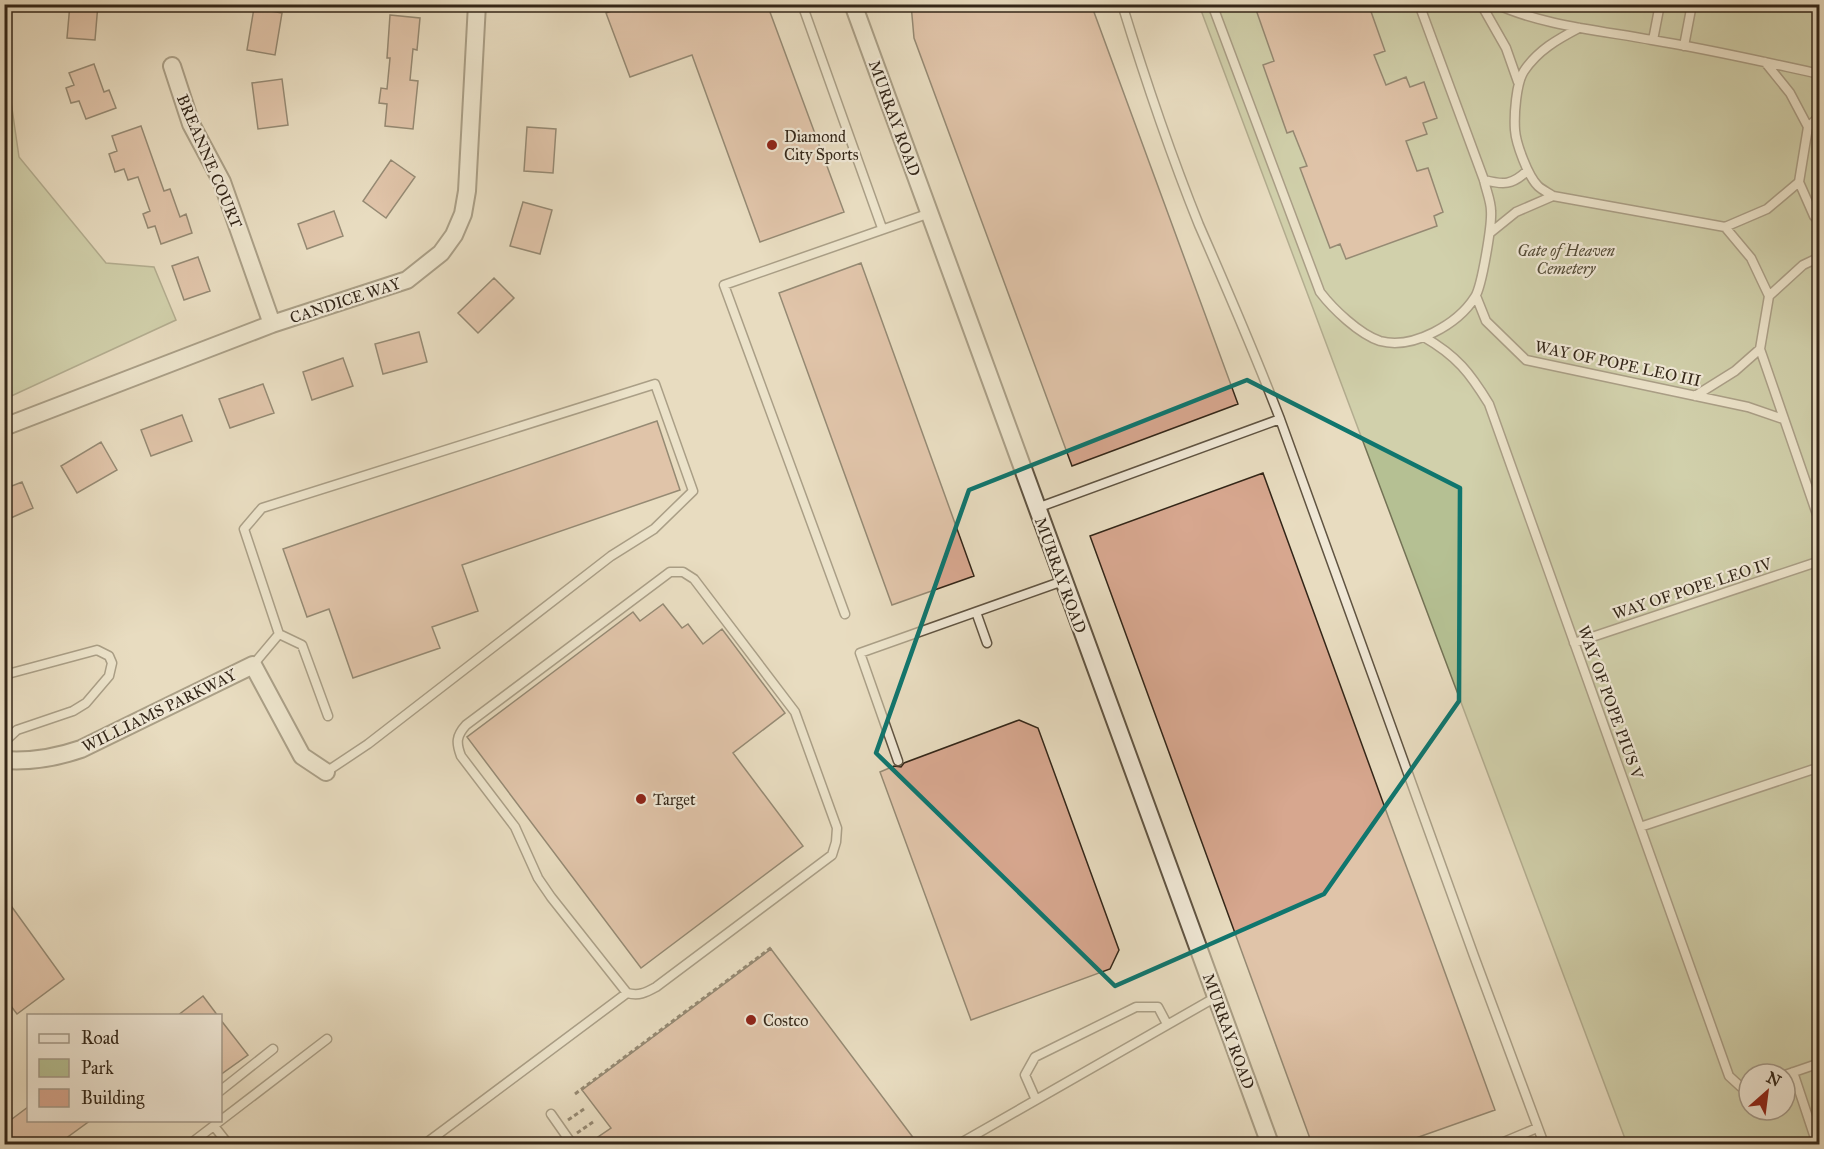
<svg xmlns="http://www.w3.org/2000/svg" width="1824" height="1149" font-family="'IM FELL Great Primer',serif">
  <rect width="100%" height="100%" fill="#e8dcc0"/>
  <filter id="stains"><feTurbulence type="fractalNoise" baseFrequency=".00333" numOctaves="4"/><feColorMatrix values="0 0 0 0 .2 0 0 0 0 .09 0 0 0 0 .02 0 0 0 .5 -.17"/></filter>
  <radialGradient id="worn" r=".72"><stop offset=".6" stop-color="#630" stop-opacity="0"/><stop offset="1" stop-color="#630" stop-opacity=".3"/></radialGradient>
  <!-- green -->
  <path fill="#b5c093" stroke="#747356" stroke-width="1.5" fill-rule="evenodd" d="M1199 5H1819V1144H1627ZM1749 1074H1785V1110H1749Z
    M4 53 19 157 106 263 154 267 176 320 7 398 4 392Z"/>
  <!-- building -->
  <path fill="#d7a78f" stroke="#332618" stroke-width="1.5" d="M70 4H98L95 40 67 38Z
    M630 4H767L844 212 760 242 692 55 630 77 606 13Z
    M911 4H1091L1238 404 1072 466 914 38Z
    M1254 4H1357L1359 10 1369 6 1385 51 1374 55 1386 85 1406 77 1410 87 1424 82 1437 118 1423 123 1427 134 1406 141 1417 171 1428 168 1443 212 1434 216 1437 226 1346 259 1340 244 1330 248 1300 168 1307 166 1293 131 1287 133 1263 65 1274 61Z
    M254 8 282 13 275 55 247 50Z
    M390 15 420 18 417 50 413 49 410 80 418 81 413 129 385 126 387 104 379 103 381 88 387 89 390 58H387Z
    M94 64 104 92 109 90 116 108 86 119 79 101 71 103 66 88 74 85 69 73Z
    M282 79 288 125 258 129 252 83Z
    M141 126 164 191 170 189 180 217 186 214 192 233 161 244 155 226 148 228 143 214 150 211 138 177 128 180 124 169 115 172 109 154 117 151 112 136Z
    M527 127 556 129 553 173 524 171Z
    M391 160 415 177 386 218 363 201Z
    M523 202 552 210 540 254 510 246Z
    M334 211 343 236 307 249 298 224Z
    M198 257 210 291 184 300 172 266Z
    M861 263 974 576 892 605 779 293Z
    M494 278 514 298 478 333 458 313Z
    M419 332 427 362 383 374 375 344Z
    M343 358 353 386 312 400 303 372Z
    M263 384 274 413 230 428 219 399Z
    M182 415 192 441 151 456 141 430Z
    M657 421 680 490 462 565 478 611 432 627 440 648 353 678 329 609 307 617 283 549Z
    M101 442 117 470 77 493 61 466Z
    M1263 473 1495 1110 1399 1144H1312L1090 536Z
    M22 482 33 508 4 521V489Z
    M663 604 682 628 688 624 703 644 722 629 785 713 733 753 803 846 641 968 467 737 633 612 640 621Z
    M1019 720 1038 728 1119 950 1110 969 971 1020 880 772 894 766 901 767 904 763Z
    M4 896 64 979 17 1014 4 997Z
    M771 949 918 1144H603L598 1137 611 1128 582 1090Z
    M203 996 218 1016H177Z
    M220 1019 248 1055 220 1075Z
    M28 1107V1120H91L58 1144H4V1125Z"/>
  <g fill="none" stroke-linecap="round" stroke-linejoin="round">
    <defs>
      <path id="service" d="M802 4 882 228
        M1122 4C1145 79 1170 153 1199 225 1227 289 1255 354 1280 419
        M1212 4 1320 292C1333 309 1359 334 1380 341 1413 350 1458 324 1475 297 1482 286 1492 225 1491 211 1491 201 1486 190 1484 180L1419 4
        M1481 4 1506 48 1518 82
        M1496 4C1540 25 1604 31 1652 40 1708 49 1764 62 1820 74
        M1579 28C1558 39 1538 50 1524 71 1516 83 1514 115 1515 130 1516 144 1528 176 1538 186 1542 190 1549 193 1553 196L1725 227 1767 209 1799 182
        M1653 40 1660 4
        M1684 46 1692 4
        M1765 62 1790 93 1808 127
        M1484 180C1504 185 1512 185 1527 171
        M1799 182 1808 127 1820 116
        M1799 182 1814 216 1820 222
        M1725 227 1751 258 1769 296 1760 349 1820 523
        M1490 233 1516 212 1553 196
        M1476 296 1486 321 1526 360 1748 407 1783 419
        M1769 296 1803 265 1820 257
        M1424 337C1457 356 1470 373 1489 404L1729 1076 1741 1087H1749
        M1695 396 1735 371 1760 349
        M1037 508 1280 419 1474 956 1544 1144
        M670 572H683L694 579 795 712 837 828 836 842 832 855 656 987C645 993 639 996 627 993L551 897 538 878 515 827 461 756C456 743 456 736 466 725Z
        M976 612 987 643
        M845 614 724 285 930 213
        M279 634 302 645 328 716
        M1574 643 1820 561
        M253 665 279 634 244 529 262 508 655 384 693 491 654 529 611 556 368 744 326 772
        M4 675 97 650 109 656 112 663 109 676 86 703 73 711 17 730 4 742
        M898 761 860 653 1063 581
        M1640 827 1820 767
        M1793 1072 1817 1144
        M1785 1075 1820 1063
        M220 1091 273 1049
        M1036 1100 1025 1075 1035 1057 1136 1007H1158L1167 1024
        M551 1114 572 1144
        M214 1126 228 1144
        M190 1144 327 1039
        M425 1144 627 993
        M959 1144 1216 997
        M1499 1144 1537 1128"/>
      <path id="minor" d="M853 4 1270 1144
        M172 66 191 124 222 182 272 324
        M4 427 272 324 407 280 441 253 454 235 463 214 467 191 477 4
        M4 760C32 762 55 758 81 749L253 665 302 756 326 772"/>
    </defs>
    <!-- service casing -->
    <use href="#service" stroke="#605442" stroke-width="11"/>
    <!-- minor casing -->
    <use href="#minor" stroke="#605442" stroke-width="20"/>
    <!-- path -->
    <path stroke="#332618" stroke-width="3" stroke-dasharray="4.5 3" stroke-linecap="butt" d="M575 1094 772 947
      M568 1120 584 1109
      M577 1133 593 1122"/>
    <!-- service -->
    <use href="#service" stroke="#f0e8d6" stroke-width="8"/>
    <!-- minor -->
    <use href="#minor" stroke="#f0e8d6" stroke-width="16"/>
  </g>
  <!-- marked area -->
  <path d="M0 0H1824V1149H0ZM1247 380 1460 488 1459 701 1324 894 1115 986 876 753 969 490Z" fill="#e8dcc0" fill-opacity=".55" fill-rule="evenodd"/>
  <path fill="none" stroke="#0f766e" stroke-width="4.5" stroke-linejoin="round" d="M1247 380 1460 488 1459 701 1324 894 1115 986 876 753 969 490Z"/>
  <!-- markers -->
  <g fill="#8f2418" stroke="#f0e8d6" stroke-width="2">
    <circle cx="772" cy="145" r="6"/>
    <circle cx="641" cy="799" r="6"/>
    <circle cx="751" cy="1020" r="6"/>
  </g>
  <g text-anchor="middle" stroke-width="4.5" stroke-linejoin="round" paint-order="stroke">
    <!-- street labels -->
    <g font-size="16" fill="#332618" stroke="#f0e8d6">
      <text transform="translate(895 118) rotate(70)" y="6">MURRAY ROAD</text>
      <text transform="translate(210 161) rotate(67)" y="6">BREANNE COURT</text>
      <text transform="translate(345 300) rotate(-18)" y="6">CANDICE WAY</text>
      <text transform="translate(1618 363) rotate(12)" y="6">WAY OF POPE LEO III</text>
      <text transform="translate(1061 575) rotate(70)" y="6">MURRAY ROAD</text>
      <text transform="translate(1692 588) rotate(-18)" y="6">WAY OF POPE LEO IV</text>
      <text transform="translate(1611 702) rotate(70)" y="6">WAY OF POPE PIUS V</text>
      <text transform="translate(159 710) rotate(-26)" y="6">WILLIAMS PARKWAY</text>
      <text transform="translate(1229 1031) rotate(70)" y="6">MURRAY ROAD</text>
    </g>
    <!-- poi labels -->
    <g font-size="16" fill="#332618" stroke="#f0e8d6" text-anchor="start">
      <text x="784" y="142">Diamond<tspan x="784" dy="18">City Sports</tspan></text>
      <text x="653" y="805">Target</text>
      <text x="763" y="1026">Costco</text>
    </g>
    <!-- park labels -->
    <g font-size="16" font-style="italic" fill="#544c37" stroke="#f0e8d6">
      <text x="1566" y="256">Gate of Heaven<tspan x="1566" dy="18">Cemetery</tspan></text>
    </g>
  </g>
  <!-- margin -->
  <rect width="1824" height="1149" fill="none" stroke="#e8dcc0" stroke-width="24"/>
  <rect x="6" y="6" width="1812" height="1137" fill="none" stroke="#332618" stroke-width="3"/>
  <rect x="12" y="12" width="1800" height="1125" fill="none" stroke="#332618" stroke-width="1.5"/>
  <!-- legend -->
  <rect x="27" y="1014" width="195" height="108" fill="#f0e8d6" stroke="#a49a8a" stroke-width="1.5"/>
  <rect x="39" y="1034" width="30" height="9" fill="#f0e8d6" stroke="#a49a8a" stroke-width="1.5"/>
  <text x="81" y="1044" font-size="18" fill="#332618">Road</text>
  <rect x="39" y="1059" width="30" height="18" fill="#b5c093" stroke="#a49a8a" stroke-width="1.5"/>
  <text x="81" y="1074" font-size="18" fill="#332618">Park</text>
  <rect x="39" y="1089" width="30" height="18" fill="#d7a78f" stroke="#a49a8a" stroke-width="1.5"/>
  <text x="81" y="1104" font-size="18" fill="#332618">Building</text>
  <!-- north arrow -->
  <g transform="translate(1767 1092) rotate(28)"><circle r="28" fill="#f0e8d6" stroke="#a49a8a" stroke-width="1.5"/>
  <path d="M0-4.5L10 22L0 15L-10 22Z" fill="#8f2418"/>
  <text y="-9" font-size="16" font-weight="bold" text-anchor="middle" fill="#332618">N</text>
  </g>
  <rect width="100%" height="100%" filter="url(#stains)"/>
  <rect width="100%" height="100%" fill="url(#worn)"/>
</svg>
